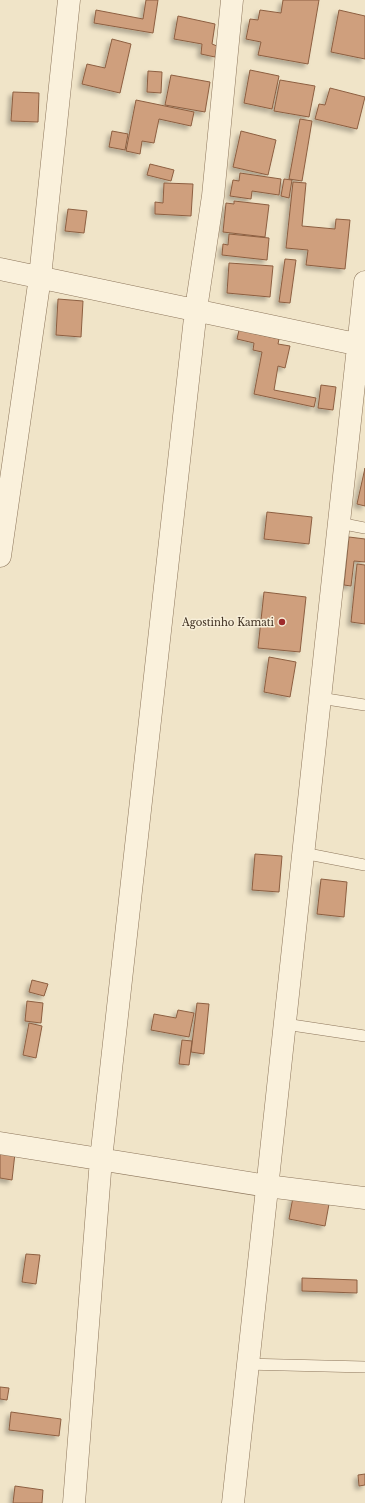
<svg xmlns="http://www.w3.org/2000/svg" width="365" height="1503" font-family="'Libre Baskerville',serif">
  <defs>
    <filter id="shadow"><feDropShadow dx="-3.5" dy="3.5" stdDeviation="2" flood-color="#0004"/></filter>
  </defs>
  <rect width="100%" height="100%" fill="#f0e4c8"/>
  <!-- building -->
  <path fill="#cf9f7d" stroke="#8d5f41" filter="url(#shadow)" d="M146 0H158L153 33 94 23 96 10 143 19Z
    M283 0H319L308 64 258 55 261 42 246 39 250 19 258 20 260 10 281 13Z
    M339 10 365 16V59L331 52Z
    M178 16 215 24 212 44 217 46 215 57 201 54 202 44 174 39Z
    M112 39 131 44 120 93 82 84 87 64 105 68Z
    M250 70 279 76 272 109 244 103Z
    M148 71 162 72 161 93 147 92Z
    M171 75 210 82 205 112 165 105Z
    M280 80 315 86 309 117 274 111Z
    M330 88 365 97 357 129 315 119 319 104 325 105Z
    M13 92 39 93 38 122 11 121Z
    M136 100 194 112 191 126 159 119 154 143 142 141 140 154 126 151Z
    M300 119 312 121 302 181 289 179Z
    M112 131 128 134 125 150 109 147Z
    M241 131 276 140 268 175 233 167Z
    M150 164 174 170 171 181 147 175Z
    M240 173 281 179 279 195 252 191 251 199 230 196 233 180 239 181Z
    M284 179 292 180 289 198 281 196Z
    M293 182 306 183 302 226 335 229 336 219 350 220 345 269 306 265 308 250 286 248Z
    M164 183 193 184 191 216 155 214V202L163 203Z
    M234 201 269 205 265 237 223 232 226 203 234 204Z
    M68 209 87 211 84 233 65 231Z
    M229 234 269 238 267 260 222 255 223 244 228 245Z
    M285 259 296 260 290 303 279 302Z
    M229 263 273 266 270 297 227 293Z
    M58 299 83 301 81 337 56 335Z
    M239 330 279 339 278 344 290 346 285 368 278 366 274 390 316 398 314 407 254 394 262 352 253 350 254 343 237 339Z
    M321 385 336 387 333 410 318 408Z
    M365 468V506L357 504Z
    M267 512 312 517 309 544 264 539Z
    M349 537 365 539V562L354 561 351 586 344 585Z
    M357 564 365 565V624L351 622Z
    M264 592 306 597 300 652 258 648Z
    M269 657 296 662 290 697 264 692Z
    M255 854 282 856 279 892 252 890Z
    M321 879 347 882 344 917 317 914Z
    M32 980 48 984 44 996 29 992Z
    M27 1001 43 1003 41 1023 25 1021Z
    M197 1003 209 1004 204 1054 191 1052Z
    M178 1010 194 1013 189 1037 151 1030 154 1014 176 1018Z
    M29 1023 42 1026 36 1058 23 1055Z
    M182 1040 192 1041 189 1065 179 1064Z
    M0 1152 15 1153 12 1180 0 1178Z
    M293 1197 329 1204 325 1226 289 1219Z
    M26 1254 40 1255 36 1284 22 1282Z
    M302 1278 357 1280V1293L302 1291Z
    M0 1387 9 1388 7 1400 0 1399Z
    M11 1412 61 1419 59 1436 9 1430Z
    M365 1474V1485L359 1486 358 1475Z
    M15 1486 43 1490 42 1503H13Z"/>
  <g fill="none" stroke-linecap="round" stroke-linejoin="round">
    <defs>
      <path id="lane" d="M339 523 365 528
        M320 698 365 705
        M303 853 365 865
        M285 1024 365 1036
        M248 1364 365 1367"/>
      <path id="street" d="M0 269 365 346
        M0 556 40 277 69 0
        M0 1143 267 1186 365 1198
        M74 1503 101 1159 196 309 213 196 232 0
        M233 1503 365 282"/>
    </defs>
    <!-- lane casing -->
    <use href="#lane" stroke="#8d765c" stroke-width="12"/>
    <!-- street casing -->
    <use href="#street" stroke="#8d765c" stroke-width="23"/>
    <!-- lane -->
    <use href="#lane" stroke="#faf1dc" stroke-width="11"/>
    <!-- street -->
    <use href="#street" stroke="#faf1dc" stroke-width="22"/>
  </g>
  <!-- markers -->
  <circle fill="#9e2a2b" stroke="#f7eed8" stroke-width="1.5" cx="282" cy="622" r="4"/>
  <g text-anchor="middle" stroke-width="3" stroke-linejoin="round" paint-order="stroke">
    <!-- poi labels -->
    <g font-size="10" fill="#3d2e20" stroke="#f7eed8" text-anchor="end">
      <text x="274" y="626">Agostinho Kamati</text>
    </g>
  </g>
</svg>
